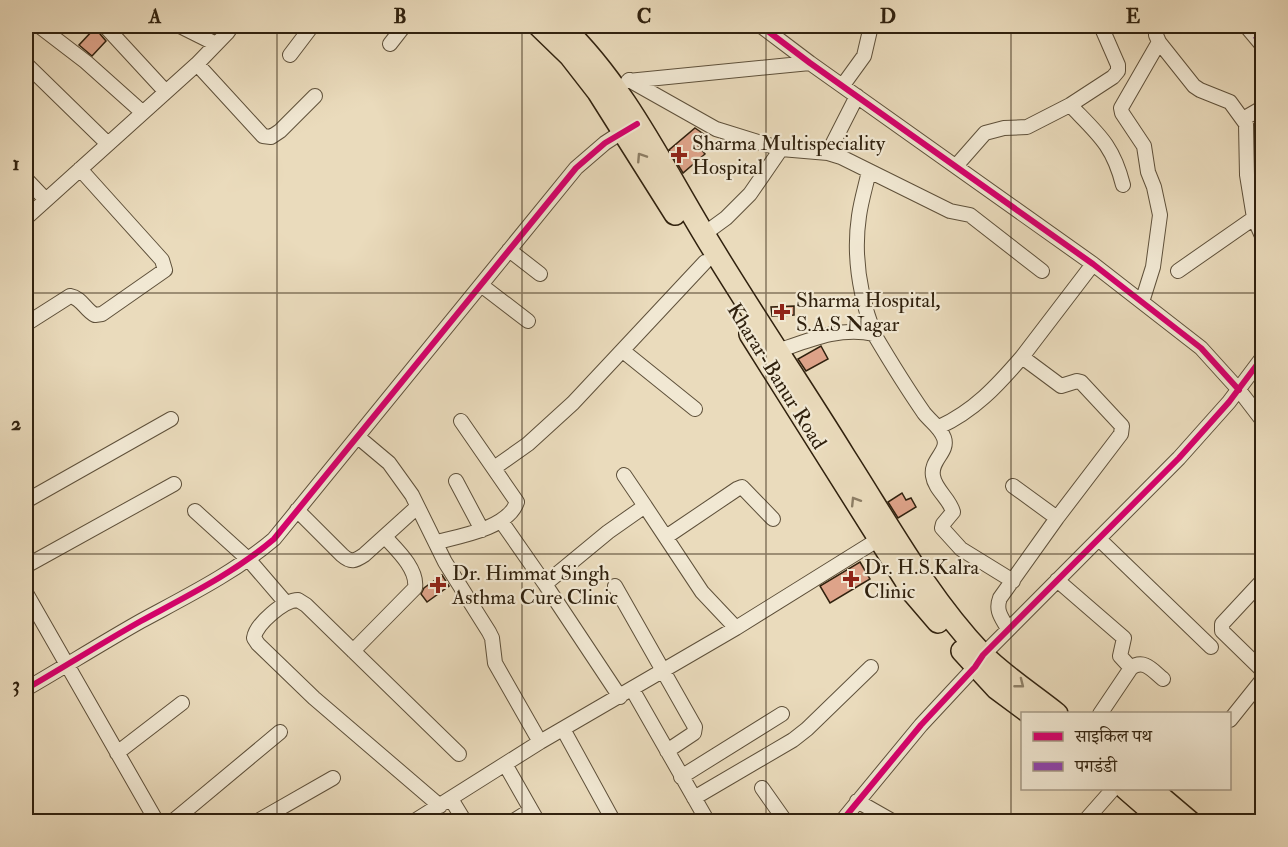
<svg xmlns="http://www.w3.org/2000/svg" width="1288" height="847" font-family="'IM FELL Double Pica','Noto Serif Devanagari',serif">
  <rect width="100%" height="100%" fill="#eadbbc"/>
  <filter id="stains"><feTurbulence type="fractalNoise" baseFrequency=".00333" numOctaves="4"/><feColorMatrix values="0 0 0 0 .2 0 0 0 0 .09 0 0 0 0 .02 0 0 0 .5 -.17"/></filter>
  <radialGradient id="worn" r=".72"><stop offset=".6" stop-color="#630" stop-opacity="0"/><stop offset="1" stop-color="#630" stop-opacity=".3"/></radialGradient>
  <!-- building -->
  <path fill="#dea389" stroke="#30210e" stroke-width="1.5" d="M95 28 106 41 92 56 79 45Z
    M695 128 705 135 696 143 705 154 683 173 669 150Z
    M794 306V315L772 316 771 307Z
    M821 346 828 359 806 371 798 359Z
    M902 493 906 500 911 498 916 507 898 518 888 502Z
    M860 562 870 579 830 603 820 586Z
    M442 575 449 586 427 602 421 594 424 588Z"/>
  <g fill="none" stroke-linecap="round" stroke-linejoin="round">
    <defs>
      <path id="minor" d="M39 26 86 62 142 112
        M105 26 165 91
        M180 26 216 44
        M761 26 810 63 1093 264 1201 348 1239 390 1262 420
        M1246 26 1262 45
        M1159 42 1194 86 1200 90 1230 102 1246 124 1247 175 1254 218 1178 271
        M390 44 404 26
        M290 55 312 26
        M26 64 108 144
        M197 64 263 136 271 137 280 131 315 96
        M629 80 716 129 781 149 828 153 841 157 950 211 970 215 1042 271
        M628 81 810 63
        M843 85 864 56 871 26
        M1070 105C1098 134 1113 145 1123 185
        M1243 119 1262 108
        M828 153 857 96
        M956 166 985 133 1004 128 1027 127 1070 105 1113 77 1118 71V65L1101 26
        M26 179 46 200
        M26 218 197 64 227 33 232 26
        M1254 218 1262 236
        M704 234 726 218 750 194 781 149
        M509 250 540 274
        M481 285 528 321
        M1142 302 1153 267 1160 215 1154 187 1148 172 1144 146 1122 113 1121 108 1159 42 1156 35 1158 26
        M26 324 70 296C82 298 85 310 95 315L102 314 165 270 162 260 80 169
        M874 334C890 361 906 387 924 413 931 422 940 427 944 438 949 452 930 460 933 476 935 490 950 499 953 512L943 524 942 528 961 549 1013 581
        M623 351 695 409
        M778 351C809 340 841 326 874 334 860 296 853 256 859 216 861 201 866 185 869 171
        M1022 357 1093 264
        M939 427C974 411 997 386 1022 357L1061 386 1077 381 1081 382 1122 426 1121 434 1057 518 1000 598C995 611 1002 618 1008 629
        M358 437 389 463 412 495 445 562 489 632 492 638 495 663 540 742
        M494 468 528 444 573 403 705 262
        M624 475 645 506
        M456 481 482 530
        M1013 486 1057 518
        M26 501 171 419
        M297 510 342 555C351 563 355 561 364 555L417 507
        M195 511 249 560 286 603
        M501 521 545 584
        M666 537 737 489 742 487 773 519
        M1099 539 1211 647
        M437 542C461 536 508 528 517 502L461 421
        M26 566 174 484
        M1057 580 1124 638 1120 656 1131 668
        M1262 581 1222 624V631L1262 670
        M615 586 695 727 694 733 667 751
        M26 593 157 822
        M353 651 415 588C418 569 396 549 385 537
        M26 689C64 667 102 643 141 621 187 596 234 573 274 539L576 168 605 143 628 128
        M632 689 708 822
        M620 697 545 584 608 532 645 506 702 592 736 628
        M1100 714 1131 668C1144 658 1153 671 1163 679
        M1230 720 1262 680
        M563 729 614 822
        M117 753 182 703
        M505 764 538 822
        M26 775V782
        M681 777 782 714
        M762 788 786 822
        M694 798 793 740 807 729 871 667
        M451 799 465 822
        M857 801 894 822
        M440 806 314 698 258 644 254 638C256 624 284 600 298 600L306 605 459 754
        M172 822 280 732
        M256 822 333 778
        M413 822 540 742 736 628 879 539
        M512 822 531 810
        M841 822 921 725 975 667 983 655 1179 458 1229 402 1262 358
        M1084 822 1114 788"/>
      <path id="highway" d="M539 26 570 56 598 92 675 214
        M562 26C622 83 660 161 702 231 748 308 798 381 845 457 888 524 927 596 982 654 1004 676 1032 694 1057 714
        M750 334 914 594 938 622
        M962 651 996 688 1031 714
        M1125 788 1164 822
        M1150 788 1190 822"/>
    </defs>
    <!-- minor casing -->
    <use href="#minor" stroke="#5e503a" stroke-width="16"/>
    <!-- highway casing -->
    <use href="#highway" stroke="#30210e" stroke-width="24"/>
    <!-- minor -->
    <use href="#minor" stroke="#f1e8d3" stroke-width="14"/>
    <!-- highway -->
    <use href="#highway" stroke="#eadbbc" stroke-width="21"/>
    <!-- quiet -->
    <path stroke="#8e44ad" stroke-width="4.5" stroke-dasharray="9 4.5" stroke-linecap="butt" d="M1246 26 1262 45"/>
    <defs>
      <path id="cycleway" d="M761 26 810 63 1093 264 1201 348 1239 390
        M26 689C64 667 102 643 141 621 187 596 234 573 274 539L576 168 605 143 637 124
        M841 822 921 725 975 667 983 655 1179 458 1229 402 1262 358"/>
    </defs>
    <!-- cycleway casing -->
    <use href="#cycleway" stroke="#f1e8d3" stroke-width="10"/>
    <!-- cycleway -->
    <use href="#cycleway" stroke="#d6006c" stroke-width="6"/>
  </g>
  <!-- one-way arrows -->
  <defs><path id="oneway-chevron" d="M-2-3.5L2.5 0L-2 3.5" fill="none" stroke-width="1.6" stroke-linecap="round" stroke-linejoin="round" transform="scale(1.5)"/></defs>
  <g stroke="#8d7e65">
    <use href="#oneway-chevron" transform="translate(641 157) rotate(-123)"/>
    <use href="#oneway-chevron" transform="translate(855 501) rotate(-122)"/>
    <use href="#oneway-chevron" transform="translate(1020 684) rotate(38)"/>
  </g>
  <!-- grid -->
  <path fill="none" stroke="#30210e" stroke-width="1.5" stroke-opacity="0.55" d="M277 26V822M522 26V822M766 26V822M1011 26V822M26 293H1262M26 554H1262"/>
  <!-- markers -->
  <g fill="#8f2418" stroke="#f1e8d3" stroke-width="2">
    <path d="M676 146h6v6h6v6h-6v6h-6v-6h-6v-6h6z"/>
    <path d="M779 303h6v6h6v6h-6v6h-6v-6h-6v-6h6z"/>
    <path d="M848 570h6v6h6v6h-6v6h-6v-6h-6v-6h6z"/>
    <path d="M435 576h6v6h6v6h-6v6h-6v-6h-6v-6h6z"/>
  </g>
  <g text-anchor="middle" stroke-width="4.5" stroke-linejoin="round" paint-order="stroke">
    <!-- poi labels -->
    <g font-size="21" fill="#30210e" stroke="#f1e8d3" text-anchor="start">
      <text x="692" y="150">Sharma Multispeciality<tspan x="692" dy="24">Hospital</tspan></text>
      <text x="796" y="307">Sharma Hospital,<tspan x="796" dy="24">S.A.S Nagar</tspan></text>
      <text x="864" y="574">Dr. H.S.Kalra<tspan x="864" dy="24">Clinic</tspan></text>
      <text x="452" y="580">Dr. Himmat Singh<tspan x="452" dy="24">Asthma Cure Clinic</tspan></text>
    </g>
    <!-- street labels -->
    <g font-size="21" fill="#30210e" stroke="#f1e8d3">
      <text transform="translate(777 376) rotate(58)" y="7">Kharar-Banur Road</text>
    </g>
  </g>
  <!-- margin -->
  <rect width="1288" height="847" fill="none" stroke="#eadbbc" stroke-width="66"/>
  <!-- legend -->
  <rect x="1021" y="712" width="210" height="78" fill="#f1e8d3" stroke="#a49884" stroke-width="1.5"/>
  <rect x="1033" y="732" width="30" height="9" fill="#d6006c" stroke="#a49884" stroke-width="1.5"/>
  <text x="1075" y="742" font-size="18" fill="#30210e">साइकिल पथ</text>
  <rect x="1033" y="762" width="30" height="9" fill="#8e44ad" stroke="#a49884" stroke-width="1.5"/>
  <text x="1075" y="772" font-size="18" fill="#30210e">पगडंडी</text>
  <rect x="33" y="33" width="1222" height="781" fill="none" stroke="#30210e" stroke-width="2"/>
  <g font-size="20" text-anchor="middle" font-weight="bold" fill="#30210e">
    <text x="155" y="23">A</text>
    <text x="400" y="23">B</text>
    <text x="644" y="23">C</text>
    <text x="888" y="23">D</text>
    <text x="1133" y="23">E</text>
    <text x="16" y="170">1</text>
    <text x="16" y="430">2</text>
    <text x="16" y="691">3</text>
  </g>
  <rect width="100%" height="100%" filter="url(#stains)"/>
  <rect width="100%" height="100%" fill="url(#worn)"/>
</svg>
